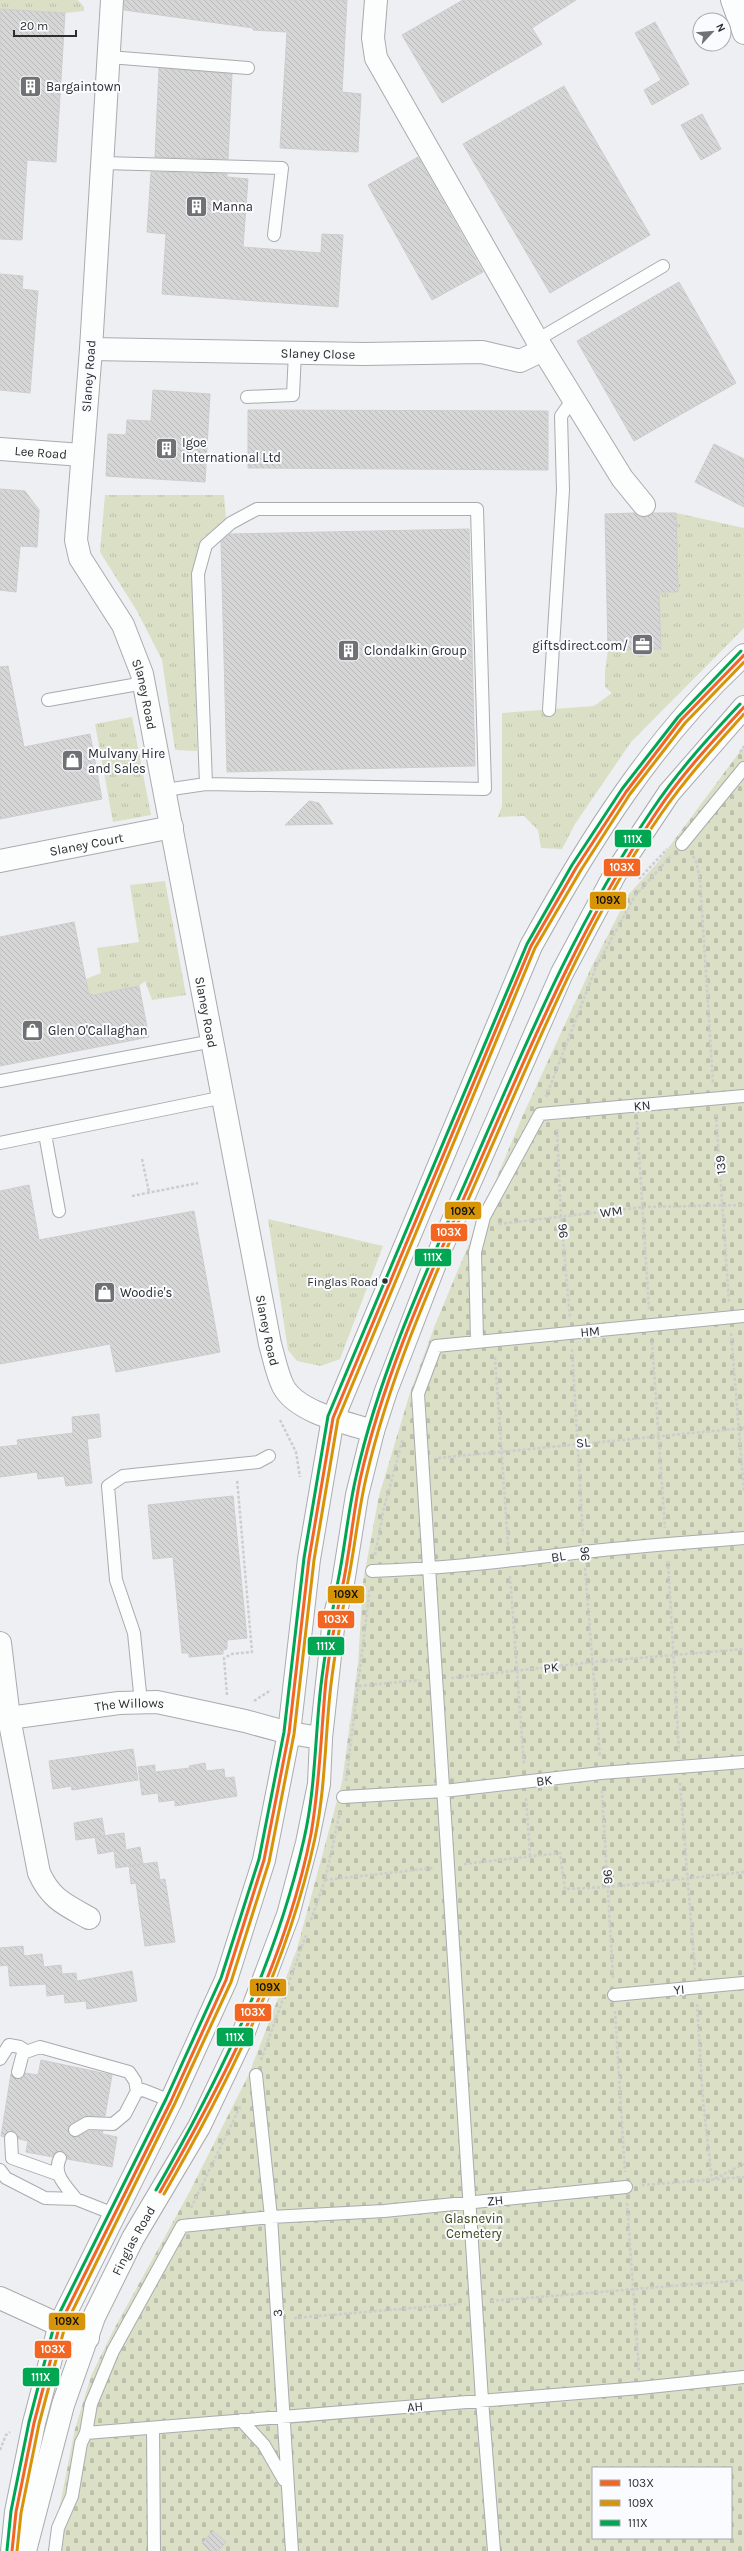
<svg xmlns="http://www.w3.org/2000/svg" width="744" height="2551" font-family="Karla,sans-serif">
  <defs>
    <pattern id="grass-tufts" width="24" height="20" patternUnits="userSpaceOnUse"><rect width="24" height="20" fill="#dadfc5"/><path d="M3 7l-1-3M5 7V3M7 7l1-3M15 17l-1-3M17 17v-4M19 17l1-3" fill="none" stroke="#bbc0aa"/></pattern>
    <pattern id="cemetery-stones" width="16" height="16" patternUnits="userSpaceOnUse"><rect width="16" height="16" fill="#dadfc5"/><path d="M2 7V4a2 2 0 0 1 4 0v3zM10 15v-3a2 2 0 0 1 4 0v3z" fill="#bbc0aa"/></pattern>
    <pattern id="building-back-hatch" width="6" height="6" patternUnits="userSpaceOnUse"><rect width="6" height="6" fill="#d7d6d7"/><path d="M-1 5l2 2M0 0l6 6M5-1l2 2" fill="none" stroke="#b9b8b9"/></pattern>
  </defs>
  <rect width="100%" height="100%" fill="#edeff3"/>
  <!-- grass -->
  <path fill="url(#grass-tufts)" d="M0 0H78L84 7V11L65 13 0 9Z
    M105 495H224L226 520 203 538 193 572 197 751 175 750 162 660 137 611 100 552Z
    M676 513 744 528V628L631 742 575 824 562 849 541 848 538 830 524 816 498 817 502 806V713L594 706 612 693 605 687V671L608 650 661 647 659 592H678Z
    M132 717 151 815 113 822 95 724Z
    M165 881 186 995 152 1000 145 981 139 986 25 1008 55 985 86 979 101 973 97 948 139 942 130 885Z
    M268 1219 383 1246 340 1359 321 1366 297 1361 288 1350Z"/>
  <!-- cemetery -->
  <path fill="url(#cemetery-stones)" fill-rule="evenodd" d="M744 746V2551H51L75 2429 91 2376 113 2331 190 2191 249 2074 297 1949 342 1782 358 1664 363 1582 379 1496 410 1393 435 1325 523 1115 592 966 629 894 658 862ZM593 2468H731V2538H593Z"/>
  <!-- building -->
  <path fill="url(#building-back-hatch)" stroke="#cecdce" d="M124 0H347L342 92 361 94 358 152 280 148 287 32 253 30V28L124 10Z
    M463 0H576L532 28 542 44 442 103 402 35Z
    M0 9 65 13 56 162 27 160 22 240 0 239Z
    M655 22 689 84 652 105 644 90 661 80 635 33Z
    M159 68 232 74 228 159 155 157Z
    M564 86 650 235 550 293 463 144Z
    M702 114 721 149 701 160 681 125Z
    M418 157 483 272 432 300 368 185Z
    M151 172 227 174V177L248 179 243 247 321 253 322 234 343 235 338 307 162 294 166 234 147 232Z
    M0 274 23 276 22 289 38 291 30 393 0 390Z
    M679 282 736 383 634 441 577 341Z
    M153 390 210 394 205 482 106 476 108 434 126 435 127 420 151 421Z
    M248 410 548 411V470L248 468Z
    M714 444 744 459V507L695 482Z
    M0 489 25 491 39 510 37 547 20 546 16 592 0 590Z
    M635 513 646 517 653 513H676L678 592H659L661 649 608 650 605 514Z
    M469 529 475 766 227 772 221 542 230 534Z
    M8 666 24 747 90 734 102 799 0 819V667Z
    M309 801 319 803 333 824 285 825Z
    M74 922 89 996 139 986 149 1037 0 1066V937Z
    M29 1185 39 1240 194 1211 220 1352 116 1372 110 1344 0 1364V1191Z
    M99 1414 101 1437 87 1439 92 1483 66 1486 64 1476 38 1479 37 1472 0 1477V1447L18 1445 17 1440 73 1433 72 1417Z
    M233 1496 247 1638 227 1640V1649L223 1650V1654L189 1657V1653H182L173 1557 153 1559 148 1505Z
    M133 1749 138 1780 72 1790 71 1786 53 1789 49 1761Z
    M205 1763 206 1771 224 1769 225 1778 234 1777 237 1796 175 1806V1800L159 1802 158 1793 142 1795 138 1767 155 1765V1772L190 1768 189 1766Z
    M102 1818 105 1836 76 1840 74 1823Z
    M124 1833 126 1850 140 1847 143 1864 116 1868 114 1851 98 1854 95 1837Z
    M157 1862 160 1880 165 1879 175 1942 145 1946 136 1883 131 1884 129 1866Z
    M23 1946 24 1956 42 1954 44 1967 61 1965 62 1974 76 1973 77 1981 132 1971 137 2001 87 2009 86 2001 65 2003 64 1994 47 1996 46 1984 10 1986 8 1965 0 1966V1948Z
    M41 2060 112 2075 105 2116H84L71 2124 68 2130 69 2134 75 2137 89 2131H103L102 2134 117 2137 112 2167 67 2159 66 2153 62 2151 55 2152 53 2157 26 2152 28 2141 19 2139 15 2132H7L4 2137 1 2136 11 2074 16 2079 23 2078 25 2073 38 2075Z
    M213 2531 226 2542 218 2551H210L202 2543Z"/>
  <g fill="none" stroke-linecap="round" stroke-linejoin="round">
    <defs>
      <path id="service" d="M109 57 248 68
        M103 163 282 168 274 235
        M537 340 663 266
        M247 397 293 395 295 352
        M48 700 144 683
        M549 710 563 490 561 416 573 399
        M165 790 206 784 485 789 477 509H257L231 523 206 545 198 574 206 784
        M682 844 744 768
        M0 1081 213 1041
        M45 1134 59 1211
        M0 1143 224 1097
        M477 1341 475 1252 484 1217 540 1114 744 1096
        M372 1571C443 1569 513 1560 584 1552 637 1546 691 1542 744 1538
        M141 1703 134 1633 116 1580 108 1486 123 1476 258 1462 269 1456
        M343 1797 444 1791 601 1773 744 1762
        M614 1995 744 1983
        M0 2059 9 2045 20 2047 26 2051
        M18 2072 23 2053 40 2047 129 2072 135 2081 137 2091
        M256 2075 271 2217 292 2551
        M75 2130 87 2123 113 2124 125 2114 137 2091 143 2090 171 2101
        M11 2138 12 2158 57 2174
        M60 2158C52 2174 66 2186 76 2199
        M0 2170 6 2178 45 2198 76 2199 114 2214
        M241 2420 264 2445 284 2480
        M153 2428 154 2551
        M86 2433 640 2388 744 2377
        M55 2551 58 2528 72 2496 81 2443 86 2433 91 2404 113 2351 182 2226 271 2217 384 2211 626 2187
        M494 2551 482 2400 418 1394 436 1346 744 1316"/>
      <g id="minor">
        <path id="s1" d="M112 0 91 349 76 540 80 558 123 625 142 674 270 1344C274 1358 277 1374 283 1386 296 1412 347 1423 373 1431"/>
        <path d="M376 0 373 38 376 58 537 340 622 478 644 505"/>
        <path d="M732 0 744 33"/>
        <path id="s2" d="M91 349 364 354 482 352 520 361 543 350"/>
        <path id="s3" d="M0 449 82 455"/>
        <path id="s4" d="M0 861 172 827"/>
        <path id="s5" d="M0 1643 9 1718 119 1703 157 1702 245 1721 289 1733 321 1738"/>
        <path d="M9 1718 39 1873C51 1899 64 1904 89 1918"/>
        <path d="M0 2298 88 2338"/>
      </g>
      <g id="secondary">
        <path d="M12 2551 16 2512 34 2423 60 2324 171 2101 226 1980 264 1860 289 1733 309 1559 333 1418 531 946C589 841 655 736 744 655"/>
        <path id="s6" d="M25 2551 63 2405 94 2317 133 2238 199 2127 242 2037 288 1915 307 1843 319 1784 321 1738 334 1619 343 1583 357 1495 373 1431 386 1391 441 1248 562 973 615 874 669 793 744 707"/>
      </g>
    </defs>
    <!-- service casing -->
    <use href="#service" stroke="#a9abae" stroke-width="14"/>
    <!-- minor casing -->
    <use href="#minor" stroke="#a9abae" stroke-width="24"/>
    <!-- secondary casing -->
    <use href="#secondary" stroke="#a9abae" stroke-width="24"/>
    <!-- path -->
    <path stroke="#cccdce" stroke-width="2.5" stroke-dasharray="3 2" stroke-linecap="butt" d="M740 752 744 746
      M693 856 696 861 700 880 713 1083
      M639 879 667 849
      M546 1097 596 967 635 896 672 855
      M716 1114 729 1302
      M637 1122 649 1309
      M557 1129 561 1217 570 1318
      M142 1159 149 1192
      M132 1196 198 1183
      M499 1224 643 1207 744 1205
      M731 1333 744 1492
      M652 1342 665 1528
      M572 1349 583 1535
      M495 1357 508 1545
      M280 1420 296 1452 300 1477
      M438 1458 744 1428
      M375 1555 384 1508 403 1438
      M668 1561 679 1752
      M585 1568 600 1757
      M510 1576 524 1765
      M451 1678 593 1662 744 1649
      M359 1686 420 1680
      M227 1695 224 1658 232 1654 252 1652 237 1479
      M254 1701 271 1690
      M346 1781 370 1588
      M680 1783 695 1971
      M602 1790 613 1978
      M526 1798 530 1856
      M464 1864 560 1853 565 1889 608 1887 744 1872
      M325 1880 433 1868
      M311 1920 325 1880 340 1812
      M697 2004 703 2101 712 2180 744 2164
      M615 2011 625 2172
      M261 2060 306 1935
      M642 2185 744 2177
      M627 2203 639 2371
      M191 2208 241 2105
      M491 2301 744 2280
      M294 2318 460 2304
      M0 2450 6 2435 10 2432"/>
    <!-- service -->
    <use href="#service" stroke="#fcfdfd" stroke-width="12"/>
    <!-- minor -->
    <use href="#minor" stroke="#fcfdfd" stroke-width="22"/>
    <!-- secondary -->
    <use href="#secondary" stroke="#fcfdfd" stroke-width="22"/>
    <defs>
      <path id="bus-1" d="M160 2192C224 2080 286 1961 311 1834 320 1783 321 1732 326 1680 330 1648 336 1616 343 1584 350 1550 353 1515 360 1480 384 1372 433 1269 477 1168 530 1047 581 924 656 813 681 775 713 741 744 707
        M12 2551 16 2512 34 2423 60 2324 171 2101 226 1980 264 1860 289 1733 309 1559 333 1418 531 946 576 868 626 792 681 720 744 655"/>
      <path id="bus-2" d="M164 2194C228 2083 288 1965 315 1838 325 1790 325 1742 330 1693 334 1655 341 1619 348 1581 355 1547 358 1512 366 1478 390 1373 436 1273 479 1175 534 1052 584 925 661 814 686 778 715 746 744 714
        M17 2551 21 2513 39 2424 65 2326 175 2103 231 1982 269 1862 294 1734 314 1560 338 1419 535 948 581 870 630 794 685 723 744 662"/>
      <path id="bus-3" d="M156 2190C219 2079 276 1964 304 1839 315 1791 315 1742 320 1694 324 1655 331 1619 338 1581 345 1547 348 1511 356 1477 380 1369 429 1266 473 1165 526 1043 577 920 652 810 678 771 709 737 740 704
        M7 2550 11 2511 29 2422 55 2322 166 2099 221 1978 259 1859 284 1732 304 1558 328 1416 527 944 572 865 622 789 678 717 741 651"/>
    </defs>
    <!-- bus-1 casing -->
    <use href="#bus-1" stroke="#f9fbfe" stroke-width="6"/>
    <!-- bus-2 casing -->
    <use href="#bus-2" stroke="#f9fbfe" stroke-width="6"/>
    <!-- bus-3 casing -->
    <use href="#bus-3" stroke="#f9fbfe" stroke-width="6"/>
    <!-- bus-1 -->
    <use href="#bus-1" stroke="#f26522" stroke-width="3"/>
    <!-- bus-2 -->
    <use href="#bus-2" stroke="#d89407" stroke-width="3"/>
    <!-- bus-3 -->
    <use href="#bus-3" stroke="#00a651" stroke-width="3"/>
  </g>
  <!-- icons -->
  <defs>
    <symbol id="building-square" viewBox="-11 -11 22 22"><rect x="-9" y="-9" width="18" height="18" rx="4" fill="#6f7174" stroke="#f9fbfe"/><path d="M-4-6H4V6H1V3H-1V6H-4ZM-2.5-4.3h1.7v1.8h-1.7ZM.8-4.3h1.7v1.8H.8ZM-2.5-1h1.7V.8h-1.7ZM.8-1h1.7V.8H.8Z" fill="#fff"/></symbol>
    <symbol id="office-square" viewBox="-11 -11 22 22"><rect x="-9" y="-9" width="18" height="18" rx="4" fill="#6f7174" stroke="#f9fbfe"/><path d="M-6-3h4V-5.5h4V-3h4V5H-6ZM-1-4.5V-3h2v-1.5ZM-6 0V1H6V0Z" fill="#fff"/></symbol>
    <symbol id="shop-square" viewBox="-11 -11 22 22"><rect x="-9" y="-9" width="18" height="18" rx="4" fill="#6f7174" stroke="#f9fbfe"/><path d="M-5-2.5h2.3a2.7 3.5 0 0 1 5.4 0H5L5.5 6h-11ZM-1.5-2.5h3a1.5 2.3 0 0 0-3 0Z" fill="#fff"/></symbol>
  </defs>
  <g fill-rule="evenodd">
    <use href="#building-square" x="18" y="74" width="25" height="25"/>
    <use href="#building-square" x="184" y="194" width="25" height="25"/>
    <use href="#building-square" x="154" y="436" width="25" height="25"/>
    <use href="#office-square" x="630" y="632" width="25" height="25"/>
    <use href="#building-square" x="336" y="638" width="25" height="25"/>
    <use href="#shop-square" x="60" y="748" width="25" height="25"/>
    <use href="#shop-square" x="20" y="1018" width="25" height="25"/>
    <use href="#shop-square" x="92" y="1280" width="25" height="25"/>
  </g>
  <!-- markers -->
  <circle fill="#2b2d30" stroke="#f9fbfe" stroke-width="1.5" cx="385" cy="1281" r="3.5"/>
  <g text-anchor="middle" stroke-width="4" stroke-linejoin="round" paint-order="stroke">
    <!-- bus labels -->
    <g font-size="12" fill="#2b2d30" stroke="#f9fbfe" text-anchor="end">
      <text x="378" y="1286">Finglas Road</text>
    </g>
    <!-- poi labels -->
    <g font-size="13" fill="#2b2d30" stroke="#f9fbfe" text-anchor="start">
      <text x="46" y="91">Bargaintown</text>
      <text x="212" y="211">Manna</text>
      <text x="182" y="447">Igoe<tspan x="182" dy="15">International Ltd</tspan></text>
      <text x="628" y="650" text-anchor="end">giftsdirect.com/</text>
      <text x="364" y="655">Clondalkin Group</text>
      <text x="88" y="758">Mulvany Hire<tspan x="88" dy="15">and Sales</tspan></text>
      <text x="48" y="1035">Glen O'Callaghan</text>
      <text x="120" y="1297">Woodie's</text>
    </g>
    <!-- street labels -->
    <g font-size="13" fill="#2b2d30" stroke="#f9fbfe">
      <text dy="5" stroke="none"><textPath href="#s2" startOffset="227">Slaney Close</textPath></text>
      <text transform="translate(88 376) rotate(-86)" y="5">Slaney Road</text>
      <text dy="5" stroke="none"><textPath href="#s3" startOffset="41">Lee Road</textPath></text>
      <text dy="5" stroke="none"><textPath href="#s1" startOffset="712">Slaney Road</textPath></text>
      <text dy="5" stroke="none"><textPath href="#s4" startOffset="88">Slaney Court</textPath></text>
      <text dy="5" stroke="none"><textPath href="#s1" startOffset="1036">Slaney Road</textPath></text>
      <text transform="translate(642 1105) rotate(-5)" y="5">KN</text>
      <text transform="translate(720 1165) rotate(-95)" y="5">139</text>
      <text transform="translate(611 1211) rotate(-7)" y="5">WM</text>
      <text transform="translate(562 1231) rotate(-95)" y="5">96</text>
      <text dy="5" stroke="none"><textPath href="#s1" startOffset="1360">Slaney Road</textPath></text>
      <text transform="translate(590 1331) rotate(-5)" y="5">HM</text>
      <text transform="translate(583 1442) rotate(-6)" y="5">SL</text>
      <text transform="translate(584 1554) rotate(-94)" y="5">96</text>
      <text transform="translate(558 1556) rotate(-8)" y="5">BL</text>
      <text transform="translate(551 1667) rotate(-7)" y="5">PK</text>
      <text dy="5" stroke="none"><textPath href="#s5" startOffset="197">The Willows</textPath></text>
      <text transform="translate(544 1780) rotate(-7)" y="5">BK</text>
      <text transform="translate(607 1877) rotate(-94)" y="5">96</text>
      <text transform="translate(679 1989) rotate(-5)" y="5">YI</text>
      <text transform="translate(495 2200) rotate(-6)" y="5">ZH</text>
      <text dy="5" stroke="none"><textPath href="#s6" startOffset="330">Finglas Road</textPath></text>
      <text transform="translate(277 2313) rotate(-94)" y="5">3</text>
      <text transform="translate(415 2406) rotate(-5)" y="5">AH</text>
    </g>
    <!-- park labels -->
    <g font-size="13" fill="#3d4217" stroke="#f9fbfe">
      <text x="474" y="2223">Glasnevin<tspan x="474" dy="15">Cemetery</tspan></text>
    </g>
  </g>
  <g stroke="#f9fbfe" stroke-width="1.5">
    <rect x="614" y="829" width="38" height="19" rx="4" fill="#00a651"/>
    <rect x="603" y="858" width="38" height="19" rx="4" fill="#f26522"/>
    <rect x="589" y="891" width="38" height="19" rx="4" fill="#d89407"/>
    <rect x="444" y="1201" width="38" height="19" rx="4" fill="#d89407"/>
    <rect x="430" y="1223" width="38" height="19" rx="4" fill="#f26522"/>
    <rect x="414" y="1248" width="38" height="19" rx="4" fill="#00a651"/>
    <rect x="327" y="1585" width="38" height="19" rx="4" fill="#d89407"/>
    <rect x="317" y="1610" width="38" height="19" rx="4" fill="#f26522"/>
    <rect x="307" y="1636" width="38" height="20" rx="4" fill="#00a651"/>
    <rect x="249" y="1978" width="38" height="19" rx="4" fill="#d89407"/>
    <rect x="234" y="2003" width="38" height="19" rx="4" fill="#f26522"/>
    <rect x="216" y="2027" width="38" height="20" rx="4" fill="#00a651"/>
    <rect x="48" y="2312" width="38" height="19" rx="4" fill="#d89407"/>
    <rect x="34" y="2340" width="38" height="19" rx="4" fill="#f26522"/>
    <rect x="22" y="2367" width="38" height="20" rx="4" fill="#00a651"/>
  </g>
  <g font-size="11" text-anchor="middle" font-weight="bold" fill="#fff">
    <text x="633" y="843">111X</text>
    <text x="622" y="871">103X</text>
    <text x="449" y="1236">103X</text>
    <text x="433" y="1261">111X</text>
    <text x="336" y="1623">103X</text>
    <text x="326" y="1650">111X</text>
    <text x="253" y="2016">103X</text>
    <text x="235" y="2041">111X</text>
    <text x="53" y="2353">103X</text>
    <text x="41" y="2381">111X</text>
  </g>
  <g font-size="11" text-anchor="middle" font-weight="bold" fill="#111">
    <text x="608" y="904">109X</text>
    <text x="463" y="1215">109X</text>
    <text x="346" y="1598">109X</text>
    <text x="268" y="1991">109X</text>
    <text x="67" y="2325">109X</text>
  </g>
  <!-- legend -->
  <rect x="592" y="2467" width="140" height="72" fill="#f9fbfe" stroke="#a7a9ac"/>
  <rect x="600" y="2480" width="20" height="6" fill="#f26522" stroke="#a7a9ac"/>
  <text x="628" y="2487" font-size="12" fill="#2b2d30">103X</text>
  <rect x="600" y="2500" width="20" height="6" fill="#d89407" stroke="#a7a9ac"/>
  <text x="628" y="2507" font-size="12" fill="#2b2d30">109X</text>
  <rect x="600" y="2520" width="20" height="6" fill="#00a651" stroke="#a7a9ac"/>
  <text x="628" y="2527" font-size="12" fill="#2b2d30">111X</text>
  <!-- north arrow -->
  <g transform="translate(712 32) rotate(64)"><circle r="19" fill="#f9fbfe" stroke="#a7a9ac"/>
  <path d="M0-3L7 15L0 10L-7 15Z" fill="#6f7174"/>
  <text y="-6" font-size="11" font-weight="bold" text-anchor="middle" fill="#2b2d30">N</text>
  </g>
  <!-- scale -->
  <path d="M14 30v6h62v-6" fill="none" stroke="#2b2d30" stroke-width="2"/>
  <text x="20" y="30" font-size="12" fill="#2b2d30" stroke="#f9fbfe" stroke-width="3" paint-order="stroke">20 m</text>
</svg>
